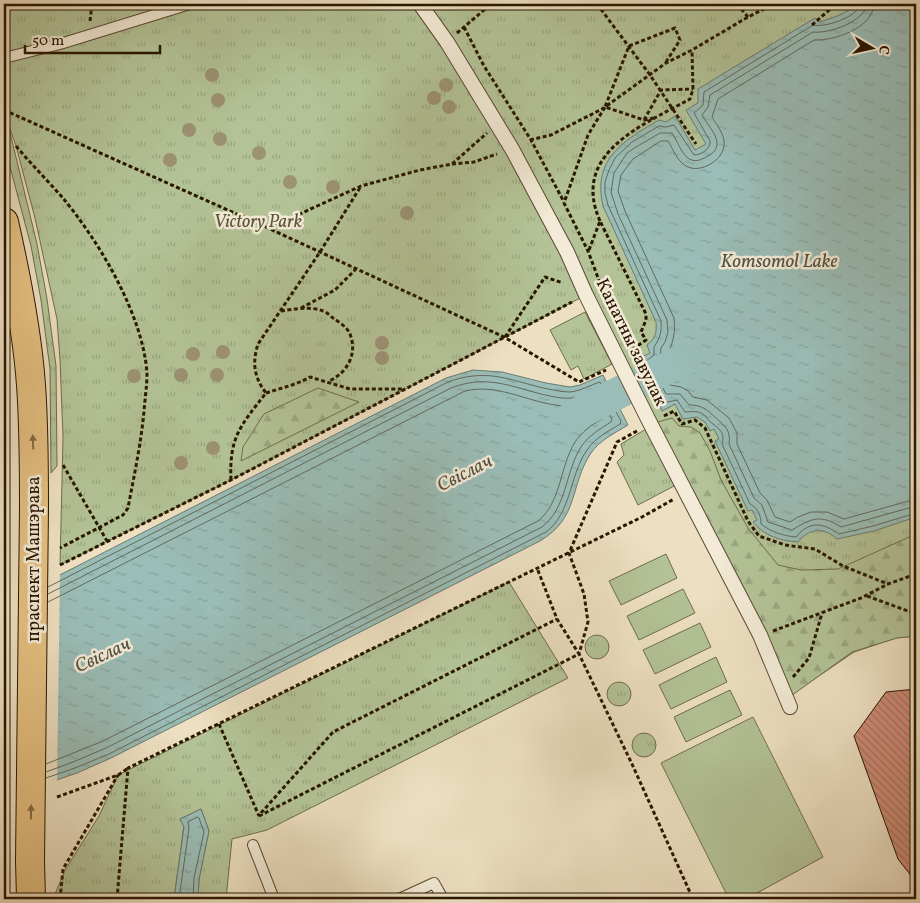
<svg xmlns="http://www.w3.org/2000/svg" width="920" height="903" font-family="Vollkorn,serif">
  <defs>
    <pattern id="grass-tufts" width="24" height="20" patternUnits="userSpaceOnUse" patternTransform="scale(1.25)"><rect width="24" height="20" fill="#b3c397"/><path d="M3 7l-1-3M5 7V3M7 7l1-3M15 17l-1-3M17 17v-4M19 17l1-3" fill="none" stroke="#9aa780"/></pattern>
    <pattern id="forest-firs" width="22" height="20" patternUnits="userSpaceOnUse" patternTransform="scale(1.25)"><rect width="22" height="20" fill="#b3c397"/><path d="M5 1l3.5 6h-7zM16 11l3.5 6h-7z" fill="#9aa780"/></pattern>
    <pattern id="water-ripples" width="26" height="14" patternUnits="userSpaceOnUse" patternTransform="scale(1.25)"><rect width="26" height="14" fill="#9abdb7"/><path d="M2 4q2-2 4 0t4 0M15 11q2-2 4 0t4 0" fill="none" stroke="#85a29c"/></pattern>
    <pattern id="building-back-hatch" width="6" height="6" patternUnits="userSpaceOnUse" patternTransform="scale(1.25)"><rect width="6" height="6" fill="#ce8b76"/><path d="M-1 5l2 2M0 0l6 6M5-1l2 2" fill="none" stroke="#a7715e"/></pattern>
    <filter id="shadow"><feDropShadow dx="5.5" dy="3" stdDeviation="0" flood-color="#0004"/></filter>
  </defs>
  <rect width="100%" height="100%" fill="#ede0c2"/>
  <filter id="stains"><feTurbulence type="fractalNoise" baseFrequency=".004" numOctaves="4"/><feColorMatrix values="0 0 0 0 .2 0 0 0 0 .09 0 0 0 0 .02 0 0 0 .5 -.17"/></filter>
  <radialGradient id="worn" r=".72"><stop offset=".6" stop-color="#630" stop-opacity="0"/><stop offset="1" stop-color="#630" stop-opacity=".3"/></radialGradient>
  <!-- grass -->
  <path fill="url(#grass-tufts)" stroke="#6e6c4c" d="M4 4H916V636L896 638 854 652 791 695 586 295 231 480 60 565 63 437 60 360 57 319 35 218 16 146 7 120 37 244 47 299 56 366 57 466 51 473 50 369 41 300 31 246 4 144Z
    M585 312 612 364 584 379 578 366 571 370 550 330Z
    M646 429 676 485 638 505 617 462 624 455 621 444Z
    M509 582 568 678 267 830 232 839 226 899H198L199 879 209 831 201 809 180 819 184 826 174 899H53L65 870 99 816 118 775Z
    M585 647a12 12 0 1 1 24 0a12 12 0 1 1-24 0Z
    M607 694a12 12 0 1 1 24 0a12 12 0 1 1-24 0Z
    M632 745a12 12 0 1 1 24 0a12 12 0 1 1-24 0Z"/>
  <!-- forest -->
  <path fill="url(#forest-firs)" stroke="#6e6c4c" d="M318 388 359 402 241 461 243 447 264 414Z
    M672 418 679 426 691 427 700 433 710 451 721 480 748 528 778 565 801 570 838 569 916 534V636L897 638 852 652 791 696 654 423Z"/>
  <!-- pitch -->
  <path fill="#b3c397" stroke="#6e6c4c" d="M666 554 677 578 621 605 609 581Z
    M683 589 695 613 639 640 627 616Z
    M700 623 711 647 655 674 643 650Z
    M716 657 727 682 671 709 659 685Z
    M730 690 742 715 686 742 674 717Z
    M753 717 823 857 746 899H729L661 763Z"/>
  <!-- water -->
  <path fill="url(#water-ripples)" stroke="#6c7a6e" d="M858 4H916V517L874 531 837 539C824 527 809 528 798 542 781 541 764 536 753 522L757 520 752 510 748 511 715 441 719 439 714 429 710 431 705 422 697 417 683 419 675 404 662 411 636 360 650 353 647 345C655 339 657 333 656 322L603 206C592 159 623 141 659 120L666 122 675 116 695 150 706 144 686 110 698 103V89L815 18 819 22C834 18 846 13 858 4Z
    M473 370 502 372 546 383 570 387 580 385 603 375 628 425C615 433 600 440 591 453 569 486 580 517 540 541L111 758 77 773 42 785 46 582 446 378Z
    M201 809 209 831 199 879 198 899H174L184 827 180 819Z"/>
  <!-- pier -->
  <path fill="#ede0c2" d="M60 573 57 783 26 791 4 794V596L19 591Z"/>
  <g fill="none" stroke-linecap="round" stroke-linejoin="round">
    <!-- shore -->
    <path stroke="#616a5c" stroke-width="1" d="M860 4C859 17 824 28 813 25L704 92 703 105 694 113 710 141C711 149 701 155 694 155L674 125 666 127 659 126 632 142 615 158 609 170 605 182V193L608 205 661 321C662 332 660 338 654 347V355L645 362 644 365 663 403 677 400 685 412C689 412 694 411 698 412 706 414 707 420 713 424 721 430 725 434 722 444L750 504C758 508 761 516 761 524 771 532 784 536 796 537 810 520 823 523 839 534L873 526 916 513
      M867 4C865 22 828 34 813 32L710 95 708 107 702 115C706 123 717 134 717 143 717 150 713 153 708 156 686 170 682 149 672 133H660L636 147 627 153 614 173 611 192 618 214 667 320 668 332 665 342 661 348 660 358 653 365 652 367 666 394H680L689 405C702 405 706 409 716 418 725 426 731 430 729 444L754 498 762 505 768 522 792 530C812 518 820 514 841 527L916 506
      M874 4C873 28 834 41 814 40L718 99 712 117C716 124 723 132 724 141 727 158 701 175 686 166 677 161 673 149 668 141H661L633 159 621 175 618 191 625 211 674 318C677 339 668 352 662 370L670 385 681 387 688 391 693 397 707 400 729 418 737 433V444L760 493 767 500 775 517 790 522 798 517 811 512H827L844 519 916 499
      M46 764 103 741 538 521C561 503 560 466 575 442 582 432 591 425 602 419V416L593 400C586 403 579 405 571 406 534 407 501 382 465 391L48 602
      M46 772 73 762 106 748 542 527C567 508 565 472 581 447 589 435 600 429 611 422L612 419 597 390C588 393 581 398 571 398 561 399 550 396 541 394 507 385 485 375 451 388L48 594
      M46 778 75 768 109 754 546 532C572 512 569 476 587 450 595 438 607 432 620 424L621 421 600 382C590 385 581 391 570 392 560 392 549 389 539 387 505 378 484 369 448 382L48 587
      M179 899 189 828 188 822 197 817 199 818 204 832 194 878 193 899"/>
    <!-- river -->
    <path stroke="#9abdb7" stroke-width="32" d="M573 416 685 359"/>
  </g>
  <!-- building -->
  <path fill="url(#building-back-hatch)" stroke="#281600" filter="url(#shadow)" d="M916 689V882L898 859 854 736 886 692Z"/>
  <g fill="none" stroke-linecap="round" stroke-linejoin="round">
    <defs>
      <path id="service" d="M4 58 60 44 190 4
        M253 845 274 899
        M399 899 434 883 443 899"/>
      <path id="pedestrian" d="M420 4 447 42 512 149 567 252 586 295 650 423 760 635 790 707"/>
      <path id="primary" d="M4 222C16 275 27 329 31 385 34 426 34 467 34 508
        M30 861 31 899"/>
    </defs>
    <!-- service casing -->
    <use href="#service" stroke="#594830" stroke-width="12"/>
    <!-- pedestrian casing -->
    <use href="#pedestrian" stroke="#594830" stroke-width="16"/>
    <!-- primary casing -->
    <use href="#primary" stroke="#281600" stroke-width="30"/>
    <!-- path -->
    <path stroke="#281600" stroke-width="3" stroke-dasharray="4 2.5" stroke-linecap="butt" d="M597 4 650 75 696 144
      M737 4 748 17
      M90 21 92 4
      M812 25 836 4
      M464 27 484 66 531 140 564 202
      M457 33 491 4
      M4 110 268 228 504 337 579 382 606 370
      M654 118 644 120 605 107 629 46 675 28 680 40 666 62
      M644 120 661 90 693 89
      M530 140 551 135 604 108
      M16 146C31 164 47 180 62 197 99 241 143 315 147 373 147 386 145 398 144 411 141 444 134 476 128 508L123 515 60 548
      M452 164 474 162 497 154
      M600 221C570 153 643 125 690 99L693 89 692 50
      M269 228 361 186 420 170 452 164 487 133
      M589 250 600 221 646 314V320L641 332 646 340 630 351
      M600 283 588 251 564 203 588 135 605 107 666 63 692 50 748 17 774 4
      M301 308 335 290 356 269
      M281 311C294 309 311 306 323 311 327 312 330 316 333 318 339 322 347 327 350 334 358 354 347 373 329 381
      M505 337 545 277 563 283
      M266 393C281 388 296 385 310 377L350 389H405
      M664 416 674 411 682 424 695 420 705 428 748 521 759 536 785 545 815 549 843 566 888 584
      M637 431 617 442 569 553 584 594 588 622 579 654 632 764 693 899
      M63 465 107 541
      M231 480C229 438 240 426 266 393 254 377 252 363 258 344L320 252 361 186
      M60 565 231 480 572 302
      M867 596 916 614
      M773 631 861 598 888 584 916 574
      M793 677 809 658 822 613
      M219 724 259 816
      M57 797 118 775 127 769
      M261 813 333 732 557 619
      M259 816 579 654 557 619 537 568
      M60 899 63 869 118 775
      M117 899 128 768 642 517 674 499"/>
    <!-- service -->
    <use href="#service" stroke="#f3ebd7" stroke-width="10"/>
    <!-- pedestrian -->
    <use href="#pedestrian" stroke="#f3ebd7" stroke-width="14"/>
    <!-- primary -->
    <use href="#primary" stroke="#e6c081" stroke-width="28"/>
    <defs>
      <path id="primary-bridge" d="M30 861 34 508"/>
    </defs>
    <!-- primary-bridge casing -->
    <use href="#primary-bridge" stroke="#281600" stroke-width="30" stroke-linecap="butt"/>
    <!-- primary-bridge -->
    <use href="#primary-bridge" stroke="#e6c081" stroke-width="28"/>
  </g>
  <!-- trees -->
  <g fill="#9c9274">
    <circle cx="212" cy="75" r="7"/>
    <circle cx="446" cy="85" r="7"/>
    <circle cx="434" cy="98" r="7"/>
    <circle cx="218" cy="100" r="7"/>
    <circle cx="449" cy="107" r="7"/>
    <circle cx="189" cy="130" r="7"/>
    <circle cx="220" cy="139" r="7"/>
    <circle cx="259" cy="153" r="7"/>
    <circle cx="170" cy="160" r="7"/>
    <circle cx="290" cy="182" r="7"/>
    <circle cx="333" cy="187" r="7"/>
    <circle cx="407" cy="213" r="7"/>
    <circle cx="382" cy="343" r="7"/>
    <circle cx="223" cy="352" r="7"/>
    <circle cx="193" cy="354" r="7"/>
    <circle cx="382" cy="358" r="7"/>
    <circle cx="181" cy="375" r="7"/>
    <circle cx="217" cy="375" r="7"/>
    <circle cx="134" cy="376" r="7"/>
    <circle cx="213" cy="448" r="7"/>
    <circle cx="181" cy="463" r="7"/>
  </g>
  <!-- one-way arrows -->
  <defs><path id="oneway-solid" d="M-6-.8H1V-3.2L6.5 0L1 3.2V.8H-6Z" transform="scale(1.25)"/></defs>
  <g fill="#876b40">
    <use href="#oneway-solid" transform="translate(33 442) rotate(-92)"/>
    <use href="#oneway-solid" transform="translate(31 812) rotate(-89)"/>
  </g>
  <g text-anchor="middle" stroke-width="5" stroke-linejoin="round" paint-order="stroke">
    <!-- park labels -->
    <g font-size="18" font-style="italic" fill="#595335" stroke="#f3ebd7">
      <text x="258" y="227">Victory Park</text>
    </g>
    <!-- street labels -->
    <g font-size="18" fill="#281600" stroke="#f3ebd7">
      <text transform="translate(632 342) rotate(64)" y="6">Канатны завулак</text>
      <text transform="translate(33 559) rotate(-90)" y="6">праспект Машэрава</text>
    </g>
    <!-- water labels -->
    <g font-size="19" font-style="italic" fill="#505040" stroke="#f3ebd7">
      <text x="779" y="267">Komsomol Lake</text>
      <text transform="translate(464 472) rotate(-27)" y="7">Свіслач</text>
      <text transform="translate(102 654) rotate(-25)" y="7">Свіслач</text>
    </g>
  </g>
  <!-- margin -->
  <rect width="920" height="903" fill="none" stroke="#ede0c2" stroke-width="20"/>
  <rect x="5" y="5" width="910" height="893" fill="none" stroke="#281600" stroke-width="2.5"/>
  <rect x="10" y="10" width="900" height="883" fill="none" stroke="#281600"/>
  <!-- north arrow -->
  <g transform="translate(872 48) rotate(99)" stroke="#f3ebd7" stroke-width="4" paint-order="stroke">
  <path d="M0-4L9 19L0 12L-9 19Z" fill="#281600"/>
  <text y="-8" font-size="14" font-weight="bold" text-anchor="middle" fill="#281600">С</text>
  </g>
  <!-- scale -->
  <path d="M25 45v8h135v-8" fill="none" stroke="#281600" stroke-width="2.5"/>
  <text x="32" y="45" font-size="15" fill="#281600" stroke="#f3ebd7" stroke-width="4" paint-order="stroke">50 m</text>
  <rect width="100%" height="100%" filter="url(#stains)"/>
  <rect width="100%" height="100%" fill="url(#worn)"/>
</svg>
